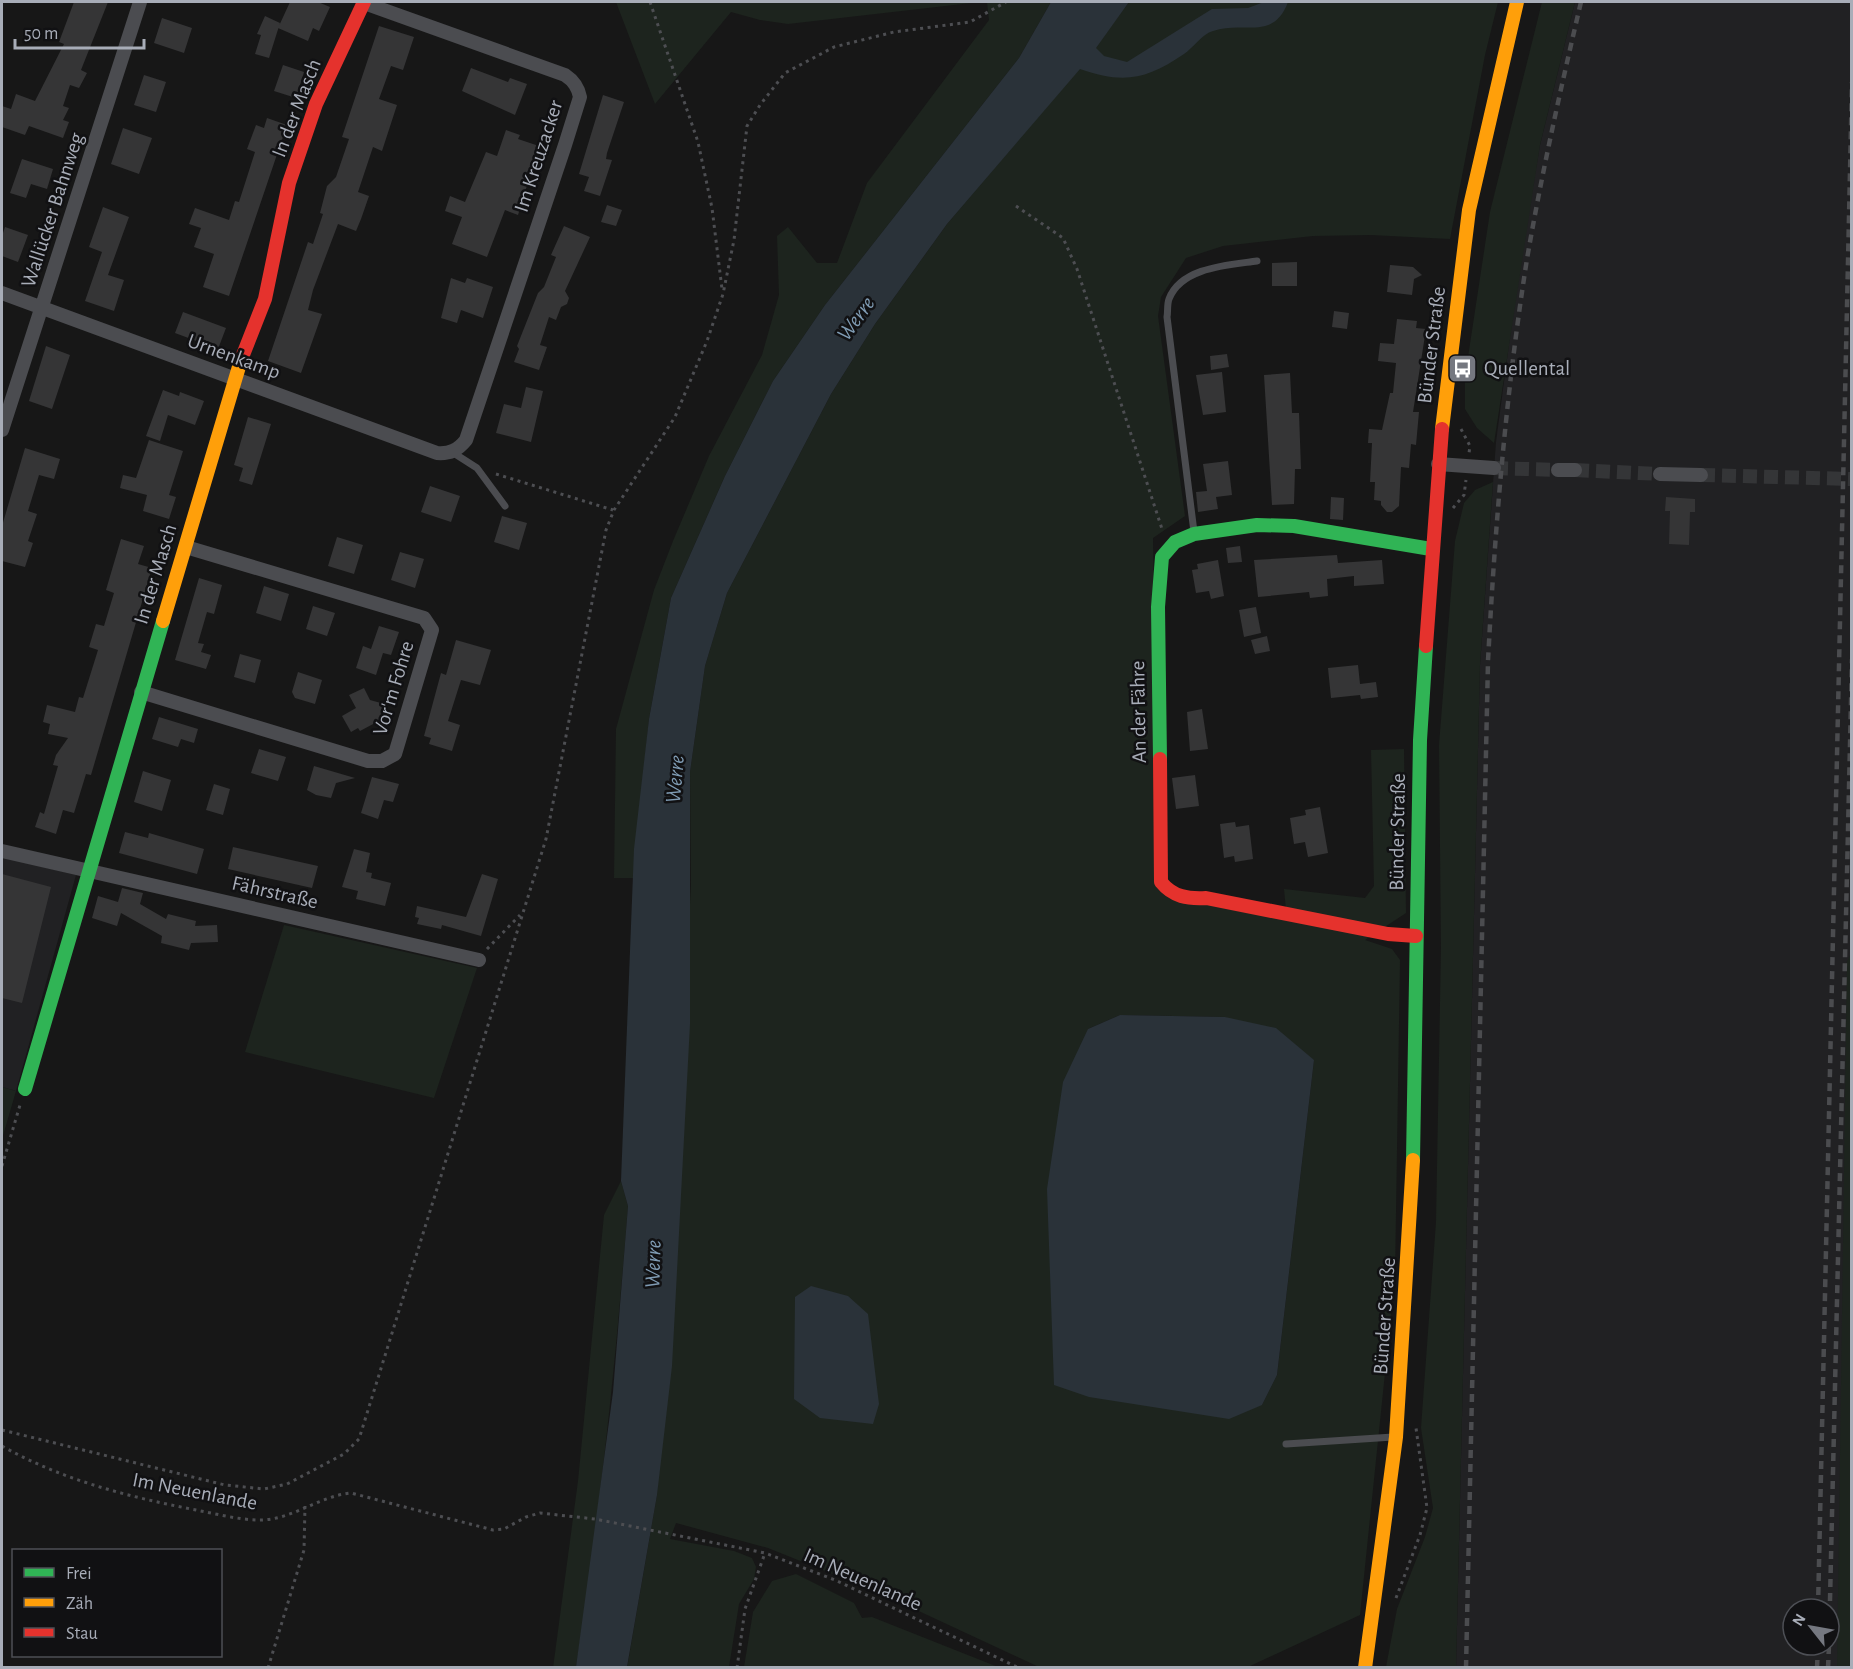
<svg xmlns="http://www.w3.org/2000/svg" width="1853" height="1669" font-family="'Alegreya Sans',sans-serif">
  <rect width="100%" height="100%" fill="#171717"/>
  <!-- built -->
  <path fill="#212123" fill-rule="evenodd" d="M1575 2H1851V1667L1456 1668 1480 665 1496 442 1520 261 1540 145ZM1793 1609H1829V1645H1793Z
    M2 857 76 875 16 1091 2 1087Z"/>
  <!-- green -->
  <path fill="#1d241e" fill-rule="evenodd" d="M616 2H980L788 24 760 20 731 12 655 104Z
    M987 2H1051L1019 58 825 305 773 381 725 476 671 598 649 719 633 878H614L616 729 654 590 673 541 709 456 762 355 779 295 777 236 788 227 817 263H837L867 183 989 20Z
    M1129 2H1498L1485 55 1450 239 1371 235 1313 236 1223 246 1186 258 1161 297 1158 316 1185 516 1153 538 1158 885 1287 920 1284 889 1365 898 1374 886 1371 750 1404 749 1406 913 1365 940 1392 949 1400 960 1395 1276 1360 1615 1248 1667H1039L880 1593 768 1548 676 1523 670 1539 734 1551 752 1558 756 1567 754 1579 739 1604 729 1667 627 1668 657 1495 691 886 690 772 705 666 727 593 831 394 875 324 947 224 1079 69ZM1120 1015 1225 1017 1314 1060 1277 1375 1262 1405 1088 1029Z
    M1542 2H1575L1540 145 1494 443 1477 428 1465 409V377L1490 212Z
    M1493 482 1480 665 1456 1667H1386L1397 1609 1425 1537 1433 1508 1421 1428 1436 1222 1441 948 1439 745 1455 541 1464 503 1475 490Z
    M284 925 477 968 434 1098 245 1052Z
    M1851 954 1852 1667 1837 1668 1847 961Z
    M2 1087 16 1091 2 1139Z
    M621 1181 628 1206C616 1360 600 1514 576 1667L553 1668 578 1481 604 1215Z
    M796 1574 854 1603 862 1618 872 1617 998 1667H744L753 1612 772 1581Z"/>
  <!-- water -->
  <path fill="#2a3239" d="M1051 2H1129L1096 48 1104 56 1127 62 1212 9 1248 8 1264 2H1288C1273 42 1243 20 1213 31 1202 34 1193 48 1184 54 1146 80 1123 84 1080 69L947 224 875 324 831 394 727 593 705 666 690 772V1024L672 1366 657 1495 627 1667H576L613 1392 628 1206 621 1181 634 849 649 719 671 598 725 476 773 381 825 305 1019 58Z
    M1120 1015 1225 1017 1276 1028 1314 1060 1277 1375 1262 1405 1229 1419 1089 1397 1054 1385 1047 1189 1063 1082 1088 1029Z
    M811 1286 848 1296 868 1314 879 1404 873 1424 820 1418 794 1399 795 1297Z"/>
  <!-- building -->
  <path fill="#353536" d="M74 2H108L81 70 87 73 79 88 70 85 63 106 69 108 63 120 69 122 63 138 29 126 25 135 2 127V106L11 109 16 94 35 101 64 44 59 42Z
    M290 2H318L330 7 319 31 313 28 308 41 278 28Z
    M265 16 280 23 269 58 255 54 261 35 257 34Z
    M162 18 192 28 184 53 154 43Z
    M379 26 414 37 403 70 391 66 379 99 397 105 382 151 373 147 358 192 369 196 361 219 356 231 338 224 313 290 308 310 322 314 301 373 268 361 308 242 313 244 323 214 320 213 327 186 336 177 349 139 342 137Z
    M283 65 304 72 296 98 274 91Z
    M471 68 508 82 510 78 527 84 515 115 462 91Z
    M144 75 166 82 156 112 134 105Z
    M603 95 624 102 607 153 606 159 612 160 600 196 584 191 589 177 579 174Z
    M267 118 287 125 229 296 203 287 214 254 194 247 201 228 189 224 195 208 229 220 235 201 239 202 255 152 247 149 256 125 264 128Z
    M123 128 152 138 139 174 111 164Z
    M506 130 520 135 518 139 539 146 518 215 505 210 487 257 452 244 462 217 445 211 450 196 465 202 486 152 497 156Z
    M22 159 53 169 47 189 31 184 26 198 10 193Z
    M607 205 622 210 616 226 601 222Z
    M103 207 129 217 108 275 124 280 114 311 85 301 102 252 89 247Z
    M564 226 590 237 565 291 569 298 567 304 561 307 556 320 549 317 540 345 547 347 539 370 514 362 519 349 517 346 538 293 544 287 556 257 551 255Z
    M5 227 28 235 18 262 2 256V236Z
    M1297 262V286H1272V263Z
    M1390 265 1413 267 1422 275 1414 279 1412 295 1387 292Z
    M451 278 465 283 467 278 493 287 483 318 461 310 457 323 441 318Z
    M1334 311 1349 313 1347 329 1332 327Z
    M183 312 226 328 218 349 175 333Z
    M1397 319 1417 321 1416 328 1426 329 1413 412H1419L1416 445 1411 444 1409 468 1401 467 1399 506 1392 512H1387L1381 505V501L1374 500 1375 482H1370L1372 443H1368L1369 429 1382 430 1390 393H1393L1396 363 1378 361 1380 343 1394 344Z
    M46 346 70 355 52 409 29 401Z
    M1227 354 1229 367 1211 370 1210 356Z
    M1222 372 1226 412 1203 415 1196 375Z
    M1290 373 1292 413H1299L1301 469H1295L1294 504 1272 505 1264 375Z
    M526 387 543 391 531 442 496 433 504 404 521 408Z
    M163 390 179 396 180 392 204 401 195 425 168 415 160 441 146 436Z
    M248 417 271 424 252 485 239 481 243 468 234 465Z
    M149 440 183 451 169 495 176 497 169 519 143 511 147 495 120 488 123 475 136 478Z
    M25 448 60 459 54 479 39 475 28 511 37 514 28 541 33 543 25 567 2 561V526Z
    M1228 461 1232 495 1216 497 1218 509 1198 512 1196 492 1207 491 1203 464Z
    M430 486 460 496 451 522 421 512Z
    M1331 497 1344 498 1343 520 1330 519Z
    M1666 497 1695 499V512H1690L1689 545 1669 544 1670 511H1665Z
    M502 516 527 523 519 550 494 542Z
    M337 537 363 545 354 574 328 566Z
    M121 539 144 546 138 564 152 568 91 775 86 774 74 813 63 810 56 834 35 827 40 812 44 814 58 766 53 765 56 755 68 738 48 734 50 724 43 722 47 705 75 712 79 697 83 698 98 650 89 647 96 624 104 626 114 593 106 590Z
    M1240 546 1242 562 1228 563 1226 548Z
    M400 552 424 559 415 588 391 580Z
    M1337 555 1338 563 1382 560 1384 584 1354 586V576L1327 579 1328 596 1310 598 1309 592 1258 597 1254 560Z
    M1218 560 1224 596 1211 599 1209 591 1196 593 1192 570 1198 569 1197 564Z
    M199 578 222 585 214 614 207 612 198 643 204 644 201 652 211 655 206 669 175 660Z
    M264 586 289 594 281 621 256 613Z
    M313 606 335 613 327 636 306 629Z
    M1256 607 1261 633 1244 637 1239 610Z
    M379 626 399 632 391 655 383 653 376 675 356 668 363 646 371 649Z
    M1267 636 1270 651 1255 654 1251 640Z
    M456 640 491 650 480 685 461 680 448 721 460 725 452 751 429 744 431 738 424 736 441 673 446 675Z
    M240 654 261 660 255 683 234 677Z
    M1358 665 1360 684 1376 682 1378 697 1361 699 1360 695 1331 698 1328 668Z
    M298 672 322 680 315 704 295 698 292 692Z
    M364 688 370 700 388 705 382 725 375 723 360 731 358 728 351 732 342 716 356 708 349 695Z
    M1202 709 1208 749 1190 751 1187 712Z
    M159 717 198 729 194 743 181 739 178 747 152 739Z
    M259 749 286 757 278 781 251 773Z
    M314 766 355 778 336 783 331 798 316 795 307 790Z
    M143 771 171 780 162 811 134 802Z
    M1195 775 1199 806 1176 809 1172 778Z
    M372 777 399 784 393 802 384 800 378 819 361 813Z
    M214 784 230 789 223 815 206 810Z
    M1320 807 1328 853 1308 857 1305 842 1294 844 1290 818 1306 815 1305 810Z
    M1235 822 1236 827 1249 825 1253 859 1235 862 1234 856 1224 858 1220 824Z
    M125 832 148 838 149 833 204 849 197 874 119 853Z
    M233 847 318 866 312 888 228 869Z
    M354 849 370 853 366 872 372 873 371 878 391 883 385 906 356 899 358 891 342 887Z
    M2 874 51 887 22 1003 2 998Z
    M482 874 498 879 481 936 442 925 441 929 417 924 419 918 415 917 417 906 466 917Z
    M122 888 143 893 140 904 166 919 168 914 196 921 195 926 217 925 218 942 191 943 189 950 161 943 162 936 121 913 117 926 92 918 98 896 118 902Z"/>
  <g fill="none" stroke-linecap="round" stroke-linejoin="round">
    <!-- street-tunnel -->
    <path stroke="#343537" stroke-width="14" stroke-dasharray="14 7" stroke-linecap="butt" d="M1494 468 1558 470
      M1575 470 1660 474
      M1701 475 1852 479"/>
    <!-- path -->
    <path stroke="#4d4e52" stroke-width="3" stroke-dasharray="3 4.5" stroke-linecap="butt" d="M650 2 698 142 712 208 722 289
      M1016 206 1063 238 1077 269 1162 529
      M1461 429 1470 446 1469 453
      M496 474 613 510
      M1453 508 1464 495 1466 480
      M487 949 520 915
      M2 1166 20 1105
      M2 1430 225 1485 264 1489 287 1484 344 1454 359 1439 546 839 606 530 614 510 675 417 707 341 723 294 734 240 747 126 760 105 785 73 834 47 894 32 970 22 1006 2
      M2 1446C62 1480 129 1497 196 1510 217 1514 239 1520 260 1520 292 1520 319 1496 351 1493L493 1530 504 1529 526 1517 540 1513 595 1519 765 1553 835 1580 1019 1668
      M1396 1598 1420 1535 1427 1508 1416 1428
      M268 1668 304 1550 305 1506
      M737 1668 745 1609 765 1553"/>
    <!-- lane -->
    <path stroke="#4b4c50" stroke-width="7" d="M452 452 477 468 505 506
      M1194 532 1167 317C1168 312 1167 304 1169 299 1181 267 1229 265 1257 261
      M1286 1444 1393 1437"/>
    <!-- street -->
    <path stroke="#4b4c50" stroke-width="14" d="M2 293 437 453C450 454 458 450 466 440L565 145 580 97C578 87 574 81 565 75L364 3
      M2 430 140 2
      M1438 464 1494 468
      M1558 470H1575
      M1660 474 1701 475
      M141 692 368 761H382L395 754 432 630 424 618 186 547
      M2 851 479 960"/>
    <!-- fast -->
    <path stroke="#30b455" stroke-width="14" d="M1160 759 1158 607 1162 557 1175 542 1194 534 1257 525 1294 526 1431 549
      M25 1089 163 621
      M1413 1160 1420 740 1426 646"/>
    <!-- slow -->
    <path stroke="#ff9f0a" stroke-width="14" d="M1442 429 1469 210 1517 2
      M163 621 241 360
      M1365 1668 1396 1437 1413 1160"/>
    <!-- jam -->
    <path stroke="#e5322d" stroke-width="14" d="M241 360 265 299 289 183 316 104 364 2
      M1426 646 1442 429
      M1160 759 1161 882C1173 897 1188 899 1206 898L1388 934 1416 936"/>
    <!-- rail -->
    <path stroke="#4b4c4f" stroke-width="4.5" stroke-dasharray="8 6" stroke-linecap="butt" d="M1818 1609 1852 82
      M1829 1643 1852 659
      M1466 1668 1488 661C1495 527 1506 392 1527 259 1542 172 1561 87 1581 2
      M1817 1668 1818 1645
      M1828 1668 1829 1645"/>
  </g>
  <!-- icons -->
  <defs>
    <symbol id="bus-square" viewBox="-11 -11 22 22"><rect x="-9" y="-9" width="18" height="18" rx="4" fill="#757880" stroke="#111113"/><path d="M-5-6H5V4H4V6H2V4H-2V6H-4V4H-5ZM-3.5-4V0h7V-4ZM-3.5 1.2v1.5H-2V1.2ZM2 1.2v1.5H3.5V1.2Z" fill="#fff"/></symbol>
  </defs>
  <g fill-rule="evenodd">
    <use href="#bus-square" x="1446" y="352" width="33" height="33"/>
  </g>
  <g text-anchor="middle" stroke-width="5" stroke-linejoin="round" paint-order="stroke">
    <!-- street labels -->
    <g font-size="21" fill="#a8adb8" stroke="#111113">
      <text transform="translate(296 108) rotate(-69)" y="7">In der Masch</text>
      <text transform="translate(538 156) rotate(-72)" y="7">Im Kreuzacker</text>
      <text transform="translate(52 210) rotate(-72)" y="7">Wallücker Bahnweg</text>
      <text transform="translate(1431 345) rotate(-83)" y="7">Bünder Straße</text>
      <text transform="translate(234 356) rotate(20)" y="7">Urnenkamp</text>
      <text transform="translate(155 574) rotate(-73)" y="7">In der Masch</text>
      <text transform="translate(393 688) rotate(-73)" y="7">Vor'm Fohre</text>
      <text transform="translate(1138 712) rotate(-91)" y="7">An der Fähre</text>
      <text transform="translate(1397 832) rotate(-89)" y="7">Bünder Straße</text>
      <text transform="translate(275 892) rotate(13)" y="7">Fährstraße</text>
      <text transform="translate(1384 1316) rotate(-86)" y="7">Bünder Straße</text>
      <text transform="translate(195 1491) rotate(11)" y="7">Im Neuenlande</text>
      <text transform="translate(863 1579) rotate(24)" y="7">Im Neuenlande</text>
    </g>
    <!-- poi labels -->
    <g font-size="21" fill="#a8adb8" stroke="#111113" text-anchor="start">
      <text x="1484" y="375">Quellental</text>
    </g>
    <!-- water labels -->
    <g font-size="22" font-style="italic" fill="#7f9bb3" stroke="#111113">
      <text transform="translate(855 318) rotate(-54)" y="8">Werre</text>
      <text transform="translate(674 779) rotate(-85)" y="8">Werre</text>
      <text transform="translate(652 1264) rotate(-88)" y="8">Werre</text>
    </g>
  </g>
  <!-- border -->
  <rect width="1853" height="1669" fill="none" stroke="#a8adb8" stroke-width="6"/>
  <!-- legend -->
  <rect x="12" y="1549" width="210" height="108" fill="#111113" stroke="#4d4f55" stroke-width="1.5"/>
  <rect x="24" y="1568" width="30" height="9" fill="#30b455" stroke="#4d4f55" stroke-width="1.5"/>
  <text x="66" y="1579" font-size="18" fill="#a8adb8">Frei</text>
  <rect x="24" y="1598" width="30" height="9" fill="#ff9f0a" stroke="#4d4f55" stroke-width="1.5"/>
  <text x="66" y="1609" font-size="18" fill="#a8adb8">Zäh</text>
  <rect x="24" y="1628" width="30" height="9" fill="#e5322d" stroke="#4d4f55" stroke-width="1.5"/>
  <text x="66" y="1639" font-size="18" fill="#a8adb8">Stau</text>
  <!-- north arrow -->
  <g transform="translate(1811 1627) rotate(301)"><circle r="28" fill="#111113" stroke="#4d4f55" stroke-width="1.5"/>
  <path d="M0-4.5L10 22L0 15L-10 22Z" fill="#757880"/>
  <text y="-9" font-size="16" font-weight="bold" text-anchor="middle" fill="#a8adb8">N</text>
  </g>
  <!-- scale -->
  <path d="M15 39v9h129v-9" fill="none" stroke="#a8adb8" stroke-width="3"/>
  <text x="24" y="39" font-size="18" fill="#a8adb8" stroke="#111113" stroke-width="4.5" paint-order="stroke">50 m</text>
</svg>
